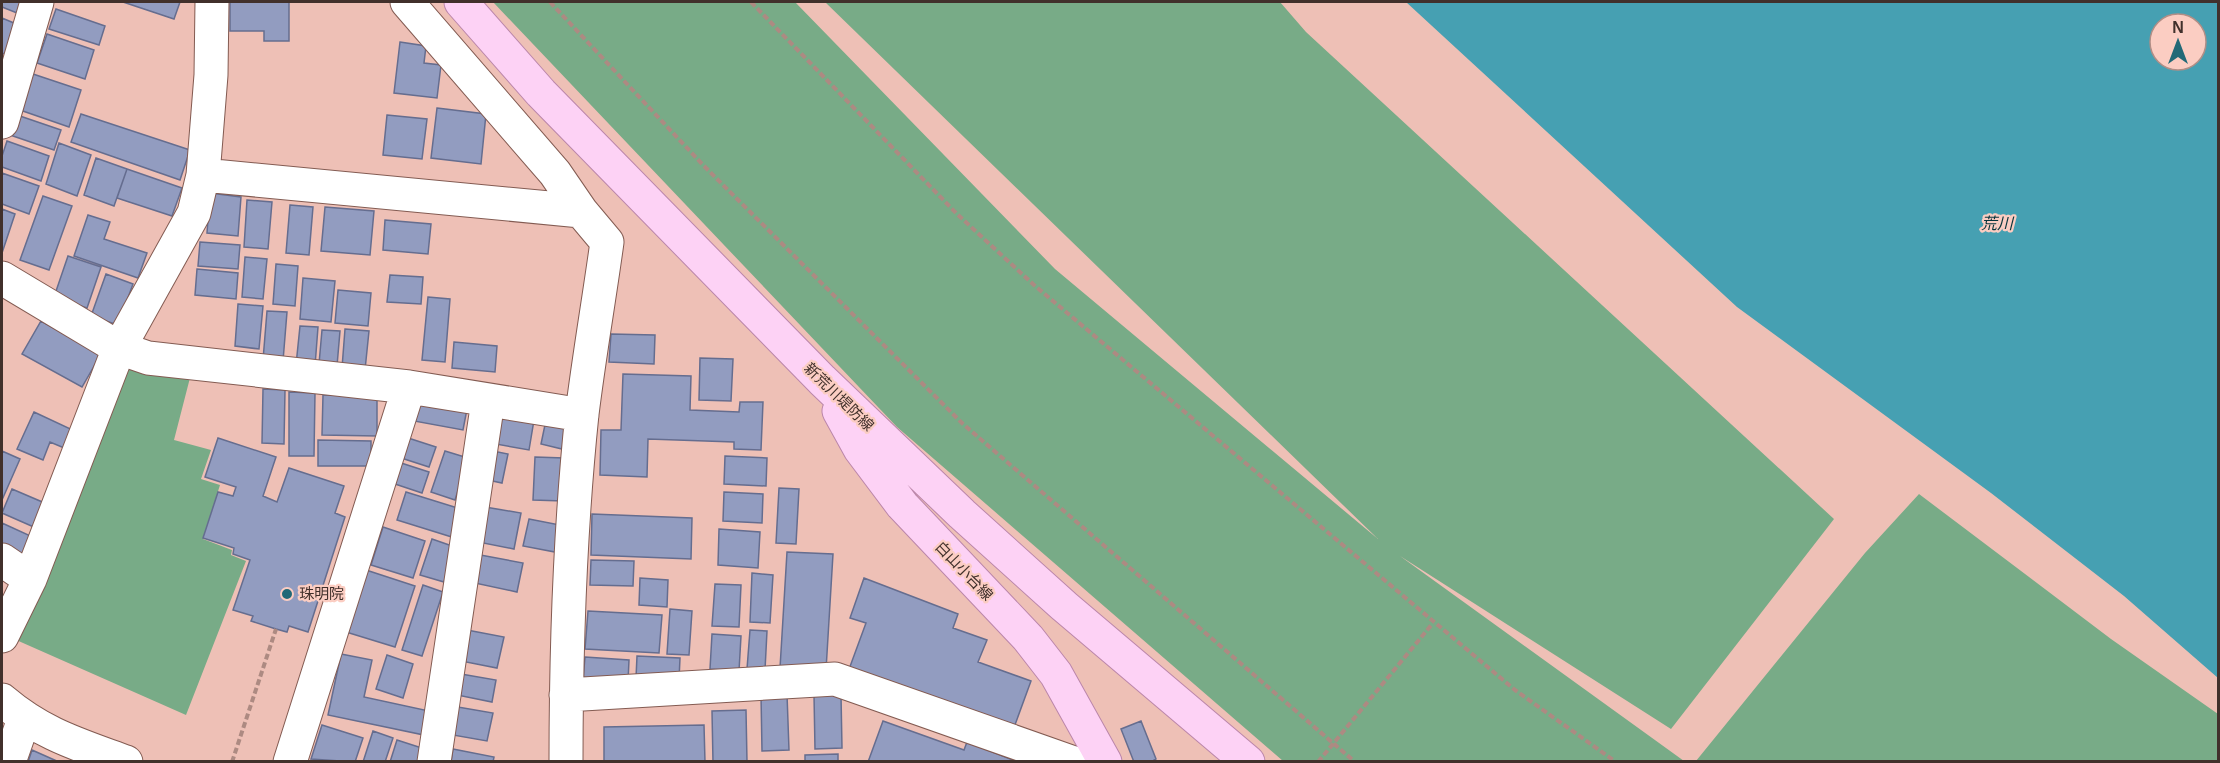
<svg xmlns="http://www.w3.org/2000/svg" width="2220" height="763" font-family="Arial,'Noto Sans JP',sans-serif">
  <rect width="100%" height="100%" fill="#eec0b6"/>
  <!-- green -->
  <path fill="#78ab87" d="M493 2H795L1055 269 1378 539 825 2H1280L1306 32 1834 519 1671 729 1400 556 1684 761H1283L897 427Z
    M141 365 192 370 174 440 211 450 201 479 220 485 203 539 232 550 231 555 246 561 186 715 14 639 120 374Z
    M1919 494 2111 639 2218 714V761H1696L1865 553Z"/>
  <!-- water -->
  <path fill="#46a0b2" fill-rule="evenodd" d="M1406 2H2218V678L2124 596 1991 493 1737 307ZM2160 24H2196V60H2160Z"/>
  <!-- building -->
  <path fill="#929cc0" stroke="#656d8f" stroke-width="1.5" d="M2 2H21L17 13 2 7Z
    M123 2H180L174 19Z
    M230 2H289V41H264V31H230Z
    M56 9 105 26 99 45 49 29Z
    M2 18 21 26 9 56 2 53Z
    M47 34 94 50 85 79 37 63Z
    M400 42 426 46 424 63 441 65 437 98 394 93Z
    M30 73 81 90 69 127 17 109Z
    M437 108 486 114 481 164 431 158Z
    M81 114 190 150 180 180 71 142Z
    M17 115 61 130 54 150 10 135Z
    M387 115 427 119 422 159 383 155Z
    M7 141 49 156 41 181 2 167V156Z
    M59 143 91 155 77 196 46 184Z
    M96 158 127 169 114 206 84 195Z
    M127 169 182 188 172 216 117 198Z
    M2 173 39 186 29 214 2 204Z
    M210 193 241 197 238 236 207 233Z
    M43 196 72 206 49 270 20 260Z
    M247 200 272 202 268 249 244 247Z
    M290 205 313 207 309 255 286 253Z
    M325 207 374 211 370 255 321 251Z
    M2 209 15 214 2 253Z
    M88 215 110 222 104 239 147 253 138 278 74 256Z
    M385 220 431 224 428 254 383 250Z
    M200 242 240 245 238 269 198 266Z
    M68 256 101 267 87 308 54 297Z
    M245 257 267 259 263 299 242 297Z
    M276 264 298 266 295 306 273 304Z
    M197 269 238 273 236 299 195 295Z
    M106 274 133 284 118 325 91 316Z
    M390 275 423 277 421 304 387 302Z
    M303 278 335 281 331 322 300 319Z
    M338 290 371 293 368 326 335 323Z
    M428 297 450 299 445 362 422 360Z
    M238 304 263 306 259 349 235 346Z
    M267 311 287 312 283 361 263 360Z
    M41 321 101 354 82 387 22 354Z
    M300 326 318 327 315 366 296 365Z
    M345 329 369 331 365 370 342 368Z
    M322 330 340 331 337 366 319 364Z
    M611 334 655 335 654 364 609 362Z
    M454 342 497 346 495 372 452 368Z
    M700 358 733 359 731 401 699 400Z
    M623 374 691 376 690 410 739 412 740 402H763L761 450 734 449V442L648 439 647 477 600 475 601 430H621Z
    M263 389 285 390 284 444 262 443Z
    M289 392 315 393 314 456H289Z
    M419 394 468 404 463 430 414 421Z
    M323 395H377V436L322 435Z
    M34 412 77 432 69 450 50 442 43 460 17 449Z
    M495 413 534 420 529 450 490 443Z
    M546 420 567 425 562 449 541 444Z
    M402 436 436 447 429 467 395 456Z
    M218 438 276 457 263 496 277 502 289 468 344 486 335 513 345 517 308 632 289 626 287 632 276 629 251 621 253 616 233 610 250 560 233 554 234 548 203 538 218 492 233 496 236 487 205 477Z
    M318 440 371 441V466H318Z
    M488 450 508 454 502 483 483 479Z
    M2 451 20 459 2 500Z
    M445 451 468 458 455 500 431 492Z
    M725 456 767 458 766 486 724 484Z
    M535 457 564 458 563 501 533 500Z
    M395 461 429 472 422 493 389 482Z
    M779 488 799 489 796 544 776 543Z
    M12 489 47 504 36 528 2 513Z
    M406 492 464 510 455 538 397 520Z
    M724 492 763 494 762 523 723 521Z
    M479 506 521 513 514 549 473 541Z
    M592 514 692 518 691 559 591 555Z
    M529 519 560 525 555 552 523 546Z
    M2 523 35 538 26 558 2 547Z
    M383 527 425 541 413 578 371 565Z
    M719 529 760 532 758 568 718 565Z
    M432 539 455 547 444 582 420 575Z
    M787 552 833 554 826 670 780 668Z
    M475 554 523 563 517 592 470 582Z
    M591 560 634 561 633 586 590 585Z
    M366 570 415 586 395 647 346 632Z
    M752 573 773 575 770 623 750 622Z
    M640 578 668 580 667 607 639 605Z
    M864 578 958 614 953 628 987 640 978 662 1031 681 1012 733 848 672 866 623 850 618Z
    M715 584 741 585 739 627 712 626Z
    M423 585 443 592 422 656 402 650Z
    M670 609 692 611 689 655 667 654Z
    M588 611 662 615 659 653 585 649Z
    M467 630 504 637 497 668 461 661Z
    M750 630 767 631 765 670 747 669Z
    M712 634 741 636 739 671 710 669Z
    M341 654 372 660 364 697 429 711 424 735 328 715Z
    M387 655 413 664 403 698 376 689Z
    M637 656 680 658 679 680 636 678Z
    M585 657 629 660 628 682 583 680Z
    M461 674 496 680 492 702 457 695Z
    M787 694 789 750 762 751 761 695Z
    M814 695H841L842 748 815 749Z
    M452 706 493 713 487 741 447 734Z
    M746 710 747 762H713L712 711Z
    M883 721 964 750 967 742 1018 762H868Z
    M1141 721 1156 759 1151 762H1134L1121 729Z
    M322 725 363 738 355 762 311 759Z
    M704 725 705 762H604V727Z
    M373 731 393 738 385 762H363Z
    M397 740 428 750 425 762H390Z
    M453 749 494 757 493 762H451Z
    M32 750 59 762H28Z
    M838 754V762H805V755Z"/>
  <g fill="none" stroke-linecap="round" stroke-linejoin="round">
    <defs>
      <path id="minor" d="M407 2 555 173 581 211 607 242C599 300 589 357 582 414 570 529 566 646 566 762
        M2 122 37 2
        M203 175 581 211
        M2 278 119 348 148 358 409 387 582 415
        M2 560 30 579
        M2 636 30 579 119 348 194 213 203 175 211 75 212 2
        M566 695 835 679 1071 762
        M2 700C42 734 77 744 126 762
        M9 762 24 719
        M290 762 409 387
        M434 762 488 401"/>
      <path id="major" d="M461 2 541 93 822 380 962 514 1064 606 1248 762
        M839 411 860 449 902 505 1028 638 1056 674 1105 762"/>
    </defs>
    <!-- minor casing -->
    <use href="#minor" stroke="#835b52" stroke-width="35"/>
    <!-- major casing -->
    <use href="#major" stroke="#bb86aa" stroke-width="35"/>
    <!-- path -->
    <path stroke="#ad8a82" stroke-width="4" stroke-dasharray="6 3" stroke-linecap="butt" d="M550 2 703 165 963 424 1355 762
      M751 2 957 214 1034 285 1515 690 1616 762
      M232 762 276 629
      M1318 762 1433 623"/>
    <!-- minor -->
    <use href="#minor" stroke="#fff" stroke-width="33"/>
    <!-- major -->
    <use href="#major" stroke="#fdd2f5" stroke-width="33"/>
  </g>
  <!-- markers -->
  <circle fill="#226977" stroke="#fbcdc2" stroke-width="2" cx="287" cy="594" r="6"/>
  <g text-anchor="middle" stroke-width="4.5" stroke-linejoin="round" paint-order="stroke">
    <!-- street labels -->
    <g font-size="15" fill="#41302b" stroke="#fbcdc2">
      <text transform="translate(839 397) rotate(44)" y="5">新荒川堤防線</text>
      <text transform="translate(964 571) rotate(46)" y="5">白山小台線</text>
    </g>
    <!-- poi labels -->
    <g font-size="15" fill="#41302b" stroke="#fbcdc2" text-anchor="start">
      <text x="299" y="599">珠明院</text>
    </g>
    <!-- water labels -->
    <g font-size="16" font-style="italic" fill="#07333b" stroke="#fbcdc2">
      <text x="1997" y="229">荒川</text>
    </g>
  </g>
  <!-- border -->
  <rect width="2220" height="763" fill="none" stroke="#41302b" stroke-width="6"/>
  <!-- north arrow -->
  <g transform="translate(2178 42)"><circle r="28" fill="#fbcdc2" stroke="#b18e86" stroke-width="1.5"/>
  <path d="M0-4.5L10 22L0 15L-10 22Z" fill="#226977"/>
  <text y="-9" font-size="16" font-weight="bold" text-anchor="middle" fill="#41302b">N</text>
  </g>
</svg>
